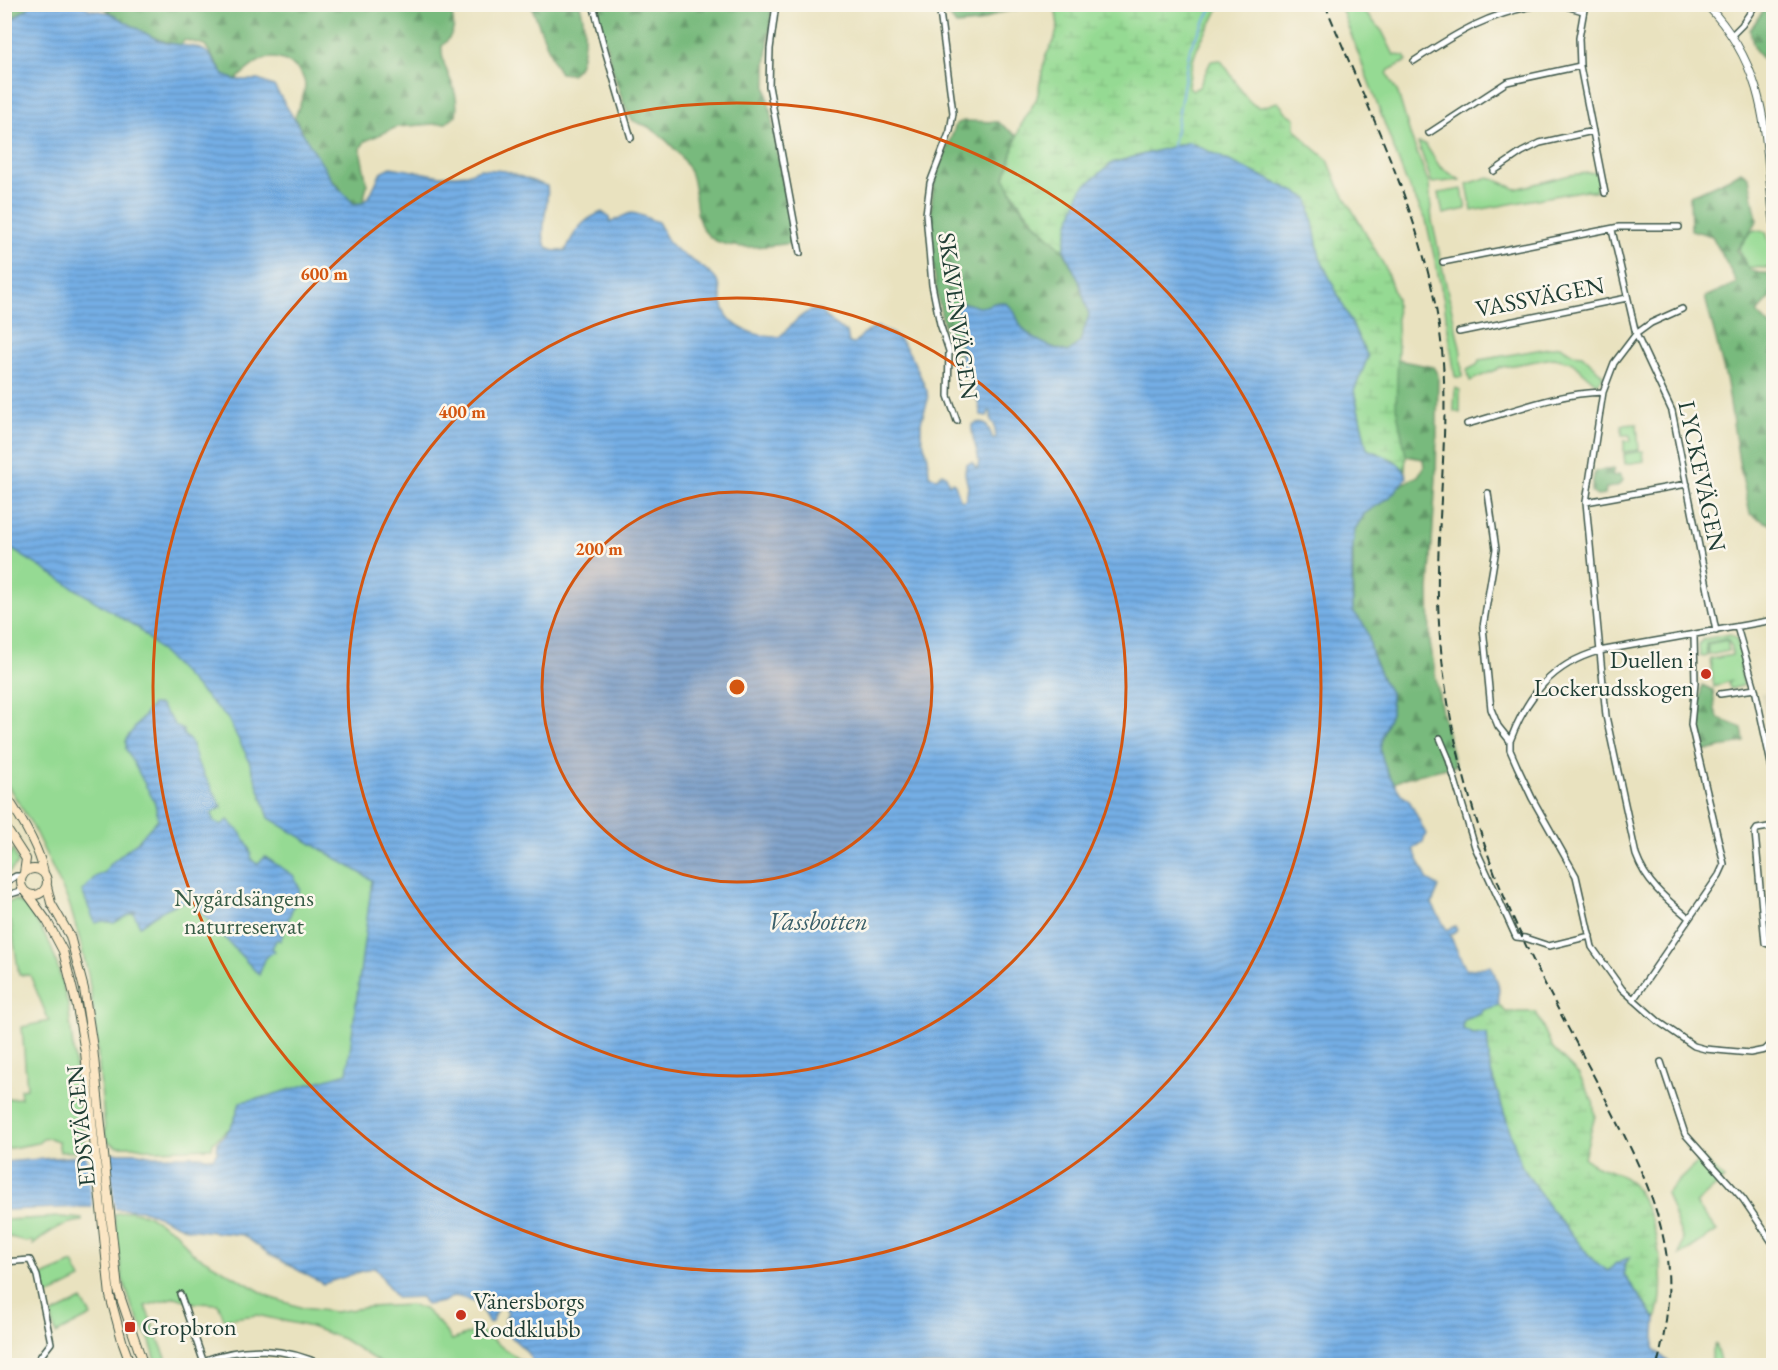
<svg xmlns="http://www.w3.org/2000/svg" width="1778" height="1370" font-family="'EB Garamond',serif">
  <defs>
    <pattern id="forest-firs" width="22" height="20" patternUnits="userSpaceOnUse" patternTransform="scale(1.5)"><rect width="22" height="20" fill="#78ba7d"/><path d="M5 1l3.5 6h-7zM16 11l3.5 6h-7z" fill="#629867"/></pattern>
    <pattern id="wetland-marsh" width="20" height="14" patternUnits="userSpaceOnUse" patternTransform="scale(1.5)"><rect width="20" height="14" fill="#95da93"/><path d="M1 5h8M5 5V1M11 12h8M15 12V8" fill="none" stroke="#80bc7f"/></pattern>
    <pattern id="water-rules" width="6" height="5" patternUnits="userSpaceOnUse" patternTransform="scale(1.5)"><rect width="6" height="5" fill="#75aee5"/><path d="M0 2.5h6" fill="none" stroke="#5f8fba"/></pattern>
  </defs>
  <rect width="100%" height="100%" fill="#fbf7ec"/>
  <filter id="ink" filterUnits="userSpaceOnUse"><feTurbulence type="fractalNoise" baseFrequency=".0167" numOctaves="2"/><feDisplacementMap in="SourceGraphic" scale="12" xChannelSelector="R" yChannelSelector="G"/><feConvolveMatrix kernelMatrix="1 2 1 2 8 2 1 2 1" color-interpolation-filters="sRGB"/></filter>
  <filter id="wash" filterUnits="userSpaceOnUse"><feTurbulence type="fractalNoise" baseFrequency=".008" numOctaves="4" result="noise"/><feDisplacementMap in="SourceGraphic" scale="24" xChannelSelector="R" yChannelSelector="G"/><feGaussianBlur stdDeviation="1.35" result="paint"/><feColorMatrix in="noise" values="0 0 0 0 0 0 0 0 0 0 0 0 0 0 0 0 0 1.4 0 .05"/><feComposite in="paint" operator="in"/></filter>
  <g filter="url(#wash)">
    <rect width="100%" height="100%" fill="#e9e2bf"/>
    <!-- built -->
    <path fill="#d6d2b2" d="M1773 692 1774 744 1773 745 1760 693Z"/>
    <!-- green -->
    <path fill="#95da93" stroke="#5a8c64" stroke-width="1.5" d="M1340 5 1360 7 1382 31 1394 55 1404 56 1407 61 1389 70 1387 74 1398 93 1411 137 1429 184 1432 221 1461 352 1462 377H1455L1444 301 1426 220 1406 181Z
      M1418 143 1425 144 1440 167 1460 180 1432 183Z
      M1597 172 1600 182 1596 186V192L1586 190 1472 211 1467 184 1489 177 1516 189 1570 175Z
      M1462 189 1466 209 1443 214 1439 193Z
      M1754 230 1766 232C1769 243 1777 258 1768 268L1747 267 1739 249 1748 235Z
      M1560 346 1573 354 1582 355 1604 376 1597 384 1571 362 1553 358 1502 367 1470 381 1467 370 1477 365 1480 360Z
      M1455 388 1460 390V413L1454 411Z
      M1637 424 1639 450 1624 452V441H1631L1630 435H1622V425Z
      M1643 451 1644 461 1625 464 1624 454Z
      M4 500 421 818 391 1098 235 1119 230 1128 213 1142 212 1148 154 1150 133 1146H116L106 1140 94 1015 88 974 79 937 69 903 51 865 31 823 5 781Z
      M1730 634 1736 638 1745 666 1740 667 1744 685 1731 689 1728 684 1732 680 1714 687 1710 659 1732 655V647L1727 639 1706 643 1707 656 1704 657 1700 656 1699 644 1704 639Z
      M1727 640 1729 651 1709 655 1707 644Z
      M13 849 18 863 5 877V864Z
      M15 900 28 907 50 944 56 961 68 1005 85 1151 60 1152 58 1141 49 1138 43 1139 38 1143 5 1149V1099L21 1098 20 1089 27 1088 22 1027 49 1021 30 975H19L11 922H5V903Z
      M1702 1158 1724 1179 1696 1204 1717 1231 1679 1256 1683 1240 1666 1193Z
      M130 1211 147 1215 177 1233 191 1252 272 1298 303 1308 335 1312 369 1307 411 1305 424 1309 438 1322 452 1340 478 1330 527 1365H383L343 1339 311 1327 257 1315 224 1319 218 1304 195 1303 175 1297 145 1306 169 1365H157L150 1341 132 1307 122 1277 114 1214Z
      M61 1217 82 1219V1221C61 1223 49 1232 33 1245L32 1241 26 1242 7 1236 6 1220Z
      M73 1263 81 1279 47 1296 42 1276Z
      M82 1300 91 1316 56 1334 51 1315Z
      M1715 1344 1720 1361 1725 1365H1712V1351Z"/>
    <!-- forest -->
    <path fill="url(#forest-firs)" stroke="#4c7c58" stroke-width="1.5" d="M4 5 5 4 32 5 14 17 5 20Z
      M101 5H450C454 24 458 31 442 46 440 71 461 86 456 115L446 123 397 127 365 141 360 149 367 185 363 203 354 204C329 180 309 148 295 117 298 107 308 91 304 80 299 64 277 54 262 60 252 64 243 74 235 80L224 75 205 45 185 40 180 45C152 40 123 24 101 5Z
      M531 5H580C585 21 586 46 580 63 579 68 575 71 571 74L560 73 554 63Z
      M596 5H772L766 66V87L793 243C770 246 727 253 709 236 691 221 699 191 690 172 681 153 664 136 647 126 643 124 637 123 634 121 621 113 601 24 596 5Z
      M946 5V4L1037 5 999 13 977 23 956 25 946 12Z
      M1767 5H1773V65C1756 57 1753 48 1750 30Z
      M964 121 998 122 1017 136 1005 178 1014 197 1030 219 1063 250 1079 281 1089 315 1080 342 1069 352C1053 348 1034 341 1023 329 1016 320 1017 309 1005 303 995 299 989 309 978 307 970 305 964 300 956 306L961 351 958 354 952 353C940 317 934 283 932 244 931 225 930 204 934 185 939 164 950 144 956 124Z
      M1741 171 1749 178 1757 220C1755 228 1742 240 1737 250 1746 267 1749 275 1770 273L1773 277V295L1757 313 1773 329V526L1750 514 1739 462 1727 383 1705 297 1737 283 1712 236 1691 230 1690 196 1730 178Z
      M1397 360 1433 367 1438 375 1436 478 1429 590 1430 643 1441 708 1455 766 1405 778 1394 783 1387 772 1380 751 1382 736 1391 713V694L1384 683 1373 658 1368 634 1364 625 1353 612V537L1355 529 1365 513 1389 498 1399 486 1418 476 1424 467 1423 459 1406 456 1396 407Z
      M1614 469 1612 475 1616 476 1619 474 1623 480C1620 487 1613 487 1606 488L1605 495 1597 496 1591 492 1595 471Z
      M1702 685 1713 690 1715 710 1719 719 1742 728 1744 742 1702 752 1697 717Z"/>
    <!-- wetland -->
    <path fill="url(#wetland-marsh)" stroke="#5a8c64" stroke-width="1.5" d="M1055 5H1219C1217 17 1210 24 1204 35 1194 51 1191 68 1188 86L1193 90 1199 87 1211 61 1220 60C1231 70 1247 107 1259 107 1265 107 1272 103 1278 102L1287 113 1295 118V128L1309 144 1328 160 1339 187 1385 267 1396 298 1398 351 1396 407 1406 456 1405 470 1394 460 1367 449 1354 391 1368 357 1320 258 1308 198 1189 142 1112 163 1069 223 1064 250C1039 229 1019 207 1005 178L1020 127 1037 98 1045 57 1054 41 1058 26Z
      M1499 1005 1506 1012H1536L1553 1049 1579 1075 1593 1101 1595 1116 1584 1157C1595 1170 1615 1169 1628 1180 1656 1205 1670 1285 1656 1319L1624 1275V1265L1629 1258 1616 1263 1608 1272 1593 1260 1549 1207 1521 1165 1490 1069 1487 1034H1472L1463 1029 1462 1021 1482 1013V1010Z"/>
    <!-- water -->
    <path fill="url(#water-rules)" stroke="#4a768c" stroke-width="1.5" d="M32 5H82L90 9 110 13 154 38 166 43 196 47 203 50 209 54 224 75 235 80H258L274 86 333 182 354 204 363 203 370 195 381 172 391 167 441 176 467 174 480 169 505 171 547 186C552 205 526 259 566 250 575 230 582 220 602 212L609 217 610 223C639 207 630 213 658 222 663 230 665 238 672 246 684 257 701 264 713 276 722 284 720 295 723 306 729 329 758 337 779 337 792 327 801 309 819 310L836 326 847 332 849 343 854 344 864 333 877 327C908 335 915 366 927 391L928 400 921 422V435L928 457 929 474 933 477 937 478 942 473 946 475 949 484 952 482 955 484 960 499 963 501 966 499 968 487 965 474 966 464 972 462 977 469C983 456 970 441 972 425 986 417 989 428 993 439L996 437 994 424 991 421V412L989 411 987 417 981 415 975 389 961 369V336L956 306C965 300 970 305 978 307 989 308 995 299 1005 303 1017 309 1016 320 1023 329 1034 341 1053 348 1068 352L1080 342 1089 315 1079 281 1064 250 1069 223 1081 189 1112 163 1189 142 1308 198 1320 258 1368 357 1354 391 1367 449C1381 455 1403 461 1407 477L1389 498 1365 513 1355 529 1352 554V591L1353 611 1364 625 1368 634 1373 658 1384 683 1391 694V713L1382 736 1380 751 1387 772 1401 794 1410 802 1426 834 1423 842 1413 849 1428 880 1439 887 1432 904 1447 930 1455 926 1457 930 1450 935 1466 970 1490 966C1495 973 1500 986 1499 995 1499 999 1498 1002 1499 1005L1483 1010 1482 1013 1463 1021V1029L1472 1034H1487L1490 1069 1521 1165 1549 1207 1593 1260 1608 1271 1616 1263 1630 1257 1624 1265V1275L1656 1319 1654 1349 1672 1365H535L526 1351 505 1331V1320L508 1313 504 1307 498 1306 492 1322 489 1323C479 1303 475 1300 454 1296L443 1302 426 1305 421 1297 396 1298 375 1267 323 1284 269 1254 243 1235 187 1229 144 1210 85 1207 5 1210V1162L116 1153H138L154 1156H199L213 1158 217 1152 218 1141C231 1131 236 1118 240 1102L261 1098 347 1073 372 880 269 818 248 758 228 719 138 628 5 545 4 20 14 18Z
      M152 705H160L176 726 183 730V734L191 742 198 764 222 807 211 813 214 822 221 825 228 820C241 832 250 843 252 860L257 864 265 857 293 875 300 889 285 928 280 931 283 934 280 941 277 939 272 948 275 951 266 957 259 975 201 912 198 903 192 899C172 904 156 913 140 926L134 914 136 911 114 923 103 921 95 923 82 891 95 877 105 872 109 865 138 841 158 819 155 803 126 749V739Z"/>
    <!-- pier -->
    <path fill="#e9e2bf" d="M108 1150 115 1211 93 1210 86 1152Z"/>
    <g fill="none" stroke-linecap="round" stroke-linejoin="round">
      <!-- stream -->
      <path stroke="#75aee5" stroke-width="2" d="M1173 146 1190 48 1214 4"/>
    </g>
  </g>
  <g filter="url(#ink)">
    <g fill="none" stroke-linecap="round" stroke-linejoin="round">
      <defs>
        <path id="minor" d="M593 4 603 43 631 138
          M776 4 770 49 769 86 800 253
          M939 4 953 113 950 131 930 183 926 214 932 285 940 324 949 351 948 396 957 421
          M1559 4 1583 11
          M1585 4 1579 38 1580 66 1605 193
          M1732 35 1742 25 1756 4
          M1414 61C1458 32 1489 13 1543 4
          M1429 133 1507 82 1580 66
          M1494 171 1522 152 1540 143 1593 131
          M1612 230 1636 334 1672 411 1716 631
          M1443 262 1619 227H1679
          M1682 309 1651 323 1636 334 1614 363 1603 392 1586 502 1606 716 1636 855C1646 883 1666 899 1689 918
          M1459 332 1627 298
          M1467 424C1511 412 1557 393 1603 392
          M1488 493 1496 549 1483 627 1491 709 1498 726 1510 741V750L1517 766 1532 798 1576 876 1592 947 1622 989 1659 1022 1694 1046 1705 1049 1750 1053 1765 1050 1774 1041
          M1586 502 1687 484
          M1737 627 1755 689 1774 778
          M1720 694 1755 689
          M1440 738 1448 757 1475 847 1516 937 1525 938 1549 946 1590 936
          M1510 741C1527 696 1552 664 1599 651L1774 620
          M1774 826 1757 829 1755 832 1765 943 1774 946
          M4 883 16 876H23
          M4 896 24 890
          M1633 1000 1719 875 1724 864 1691 725 1695 683 1694 636
          M1661 1062 1685 1134 1743 1199 1774 1245
          M4 1262 30 1260 37 1276 51 1343 33 1366
          M180 1294 205 1366
          M203 1361C243 1345 286 1347 325 1366"/>
        <path id="tertiary" d="M1706 4C1771 72 1764 137 1774 223"/>
        <path id="secondary" d="M4 793C20 816 39 846 44 873
          M4 825 26 859 24 873
          M21 882a13 13 0 1 1 26 0a13 13 0 1 1-26 0Z
          M47 886 51 903 70 936 84 989 93 1048 118 1290 144 1366
          M26 892 47 921 63 951 77 1007 85 1052 110 1296 123 1344 131 1366"/>
      </defs>
      <!-- minor casing -->
      <use href="#minor" stroke="#3d5649" stroke-width="8"/>
      <!-- tertiary casing -->
      <use href="#tertiary" stroke="#3d5649" stroke-width="9"/>
      <!-- secondary casing -->
      <use href="#secondary" stroke="#3d5649" stroke-width="10"/>
      <!-- minor -->
      <use href="#minor" stroke="#fff" stroke-width="5"/>
      <!-- tertiary -->
      <use href="#tertiary" stroke="#fff" stroke-width="7"/>
      <!-- secondary -->
      <use href="#secondary" stroke="#fbe6c4" stroke-width="8"/>
      <!-- rail -->
      <path stroke="#1f3d34" stroke-width="2" stroke-dasharray="9 4.5" stroke-linecap="butt" d="M1325 4C1370 115 1430 230 1442 350 1449 424 1439 499 1438 572 1436 670 1457 769 1490 860 1518 939 1560 1012 1599 1086 1627 1141 1659 1197 1667 1259 1671 1296 1666 1330 1657 1366"/>
    </g>
  </g>
  <!-- distance rings -->
  <circle cx="737" cy="687" r="195" fill="#d45610" fill-opacity=".12"/>
  <g fill="none" stroke="#d45610" stroke-width="3">
    <circle cx="737" cy="687" r="195"/>
    <circle cx="737" cy="687" r="389"/>
    <circle cx="737" cy="687" r="584"/>
  </g>
  <!-- markers -->
  <g fill="#c8321e" stroke="#fbf7ec" stroke-width="2">
    <circle cx="1706" cy="674" r="6"/>
    <circle cx="461" cy="1315" r="6"/>
    <rect x="124" y="1321" width="12" height="12" rx="3"/>
  </g>
  <g text-anchor="middle" stroke-width="5" stroke-linejoin="round" paint-order="stroke">
    <!-- street labels -->
    <g font-size="24" fill="#1f3d34" stroke="#fbf7ec">
      <text transform="translate(1540 297) rotate(-11)" y="8">VASSVÄGEN</text>
      <text transform="translate(958 316) rotate(82)" y="8">SKAVENVÄGEN</text>
      <text transform="translate(1702 476) rotate(78)" y="8">LYCKEVÄGEN</text>
      <text transform="translate(81 1126) rotate(-96)" y="8">EDSVÄGEN</text>
    </g>
    <!-- poi labels -->
    <g font-size="24" fill="#1f3d34" stroke="#fbf7ec" text-anchor="start">
      <text x="1694" y="668" text-anchor="end">Duellen i<tspan x="1694" dy="28">Lockerudsskogen</tspan></text>
      <text x="473" y="1309">Vänersborgs<tspan x="473" dy="28">Roddklubb</tspan></text>
      <text x="142" y="1335">Gropbron</text>
    </g>
    <!-- park labels -->
    <g font-size="24" fill="#375c47" stroke="#fbf7ec">
      <text x="244" y="906">Nygårdsängens<tspan x="244" dy="28">naturreservat</tspan></text>
    </g>
    <!-- water labels -->
    <g font-size="26" font-style="italic" fill="#395f69" stroke="#fbf7ec">
      <text x="818" y="930">Vassbotten</text>
    </g>
  </g>
  <circle cx="737" cy="687" r="9" fill="#d45610" stroke="#fbf7ec" stroke-width="3"/>
  <g font-size="18" text-anchor="middle" font-weight="bold" fill="#d45610" stroke="#fbf7ec" stroke-width="5" stroke-linejoin="round" paint-order="stroke">
    <text x="324" y="280">600 m</text>
    <text x="462" y="418">400 m</text>
    <text x="599" y="555">200 m</text>
  </g>
  <!-- margin -->
  <rect width="1778" height="1370" fill="none" stroke="#fbf7ec" stroke-width="24"/>
</svg>
